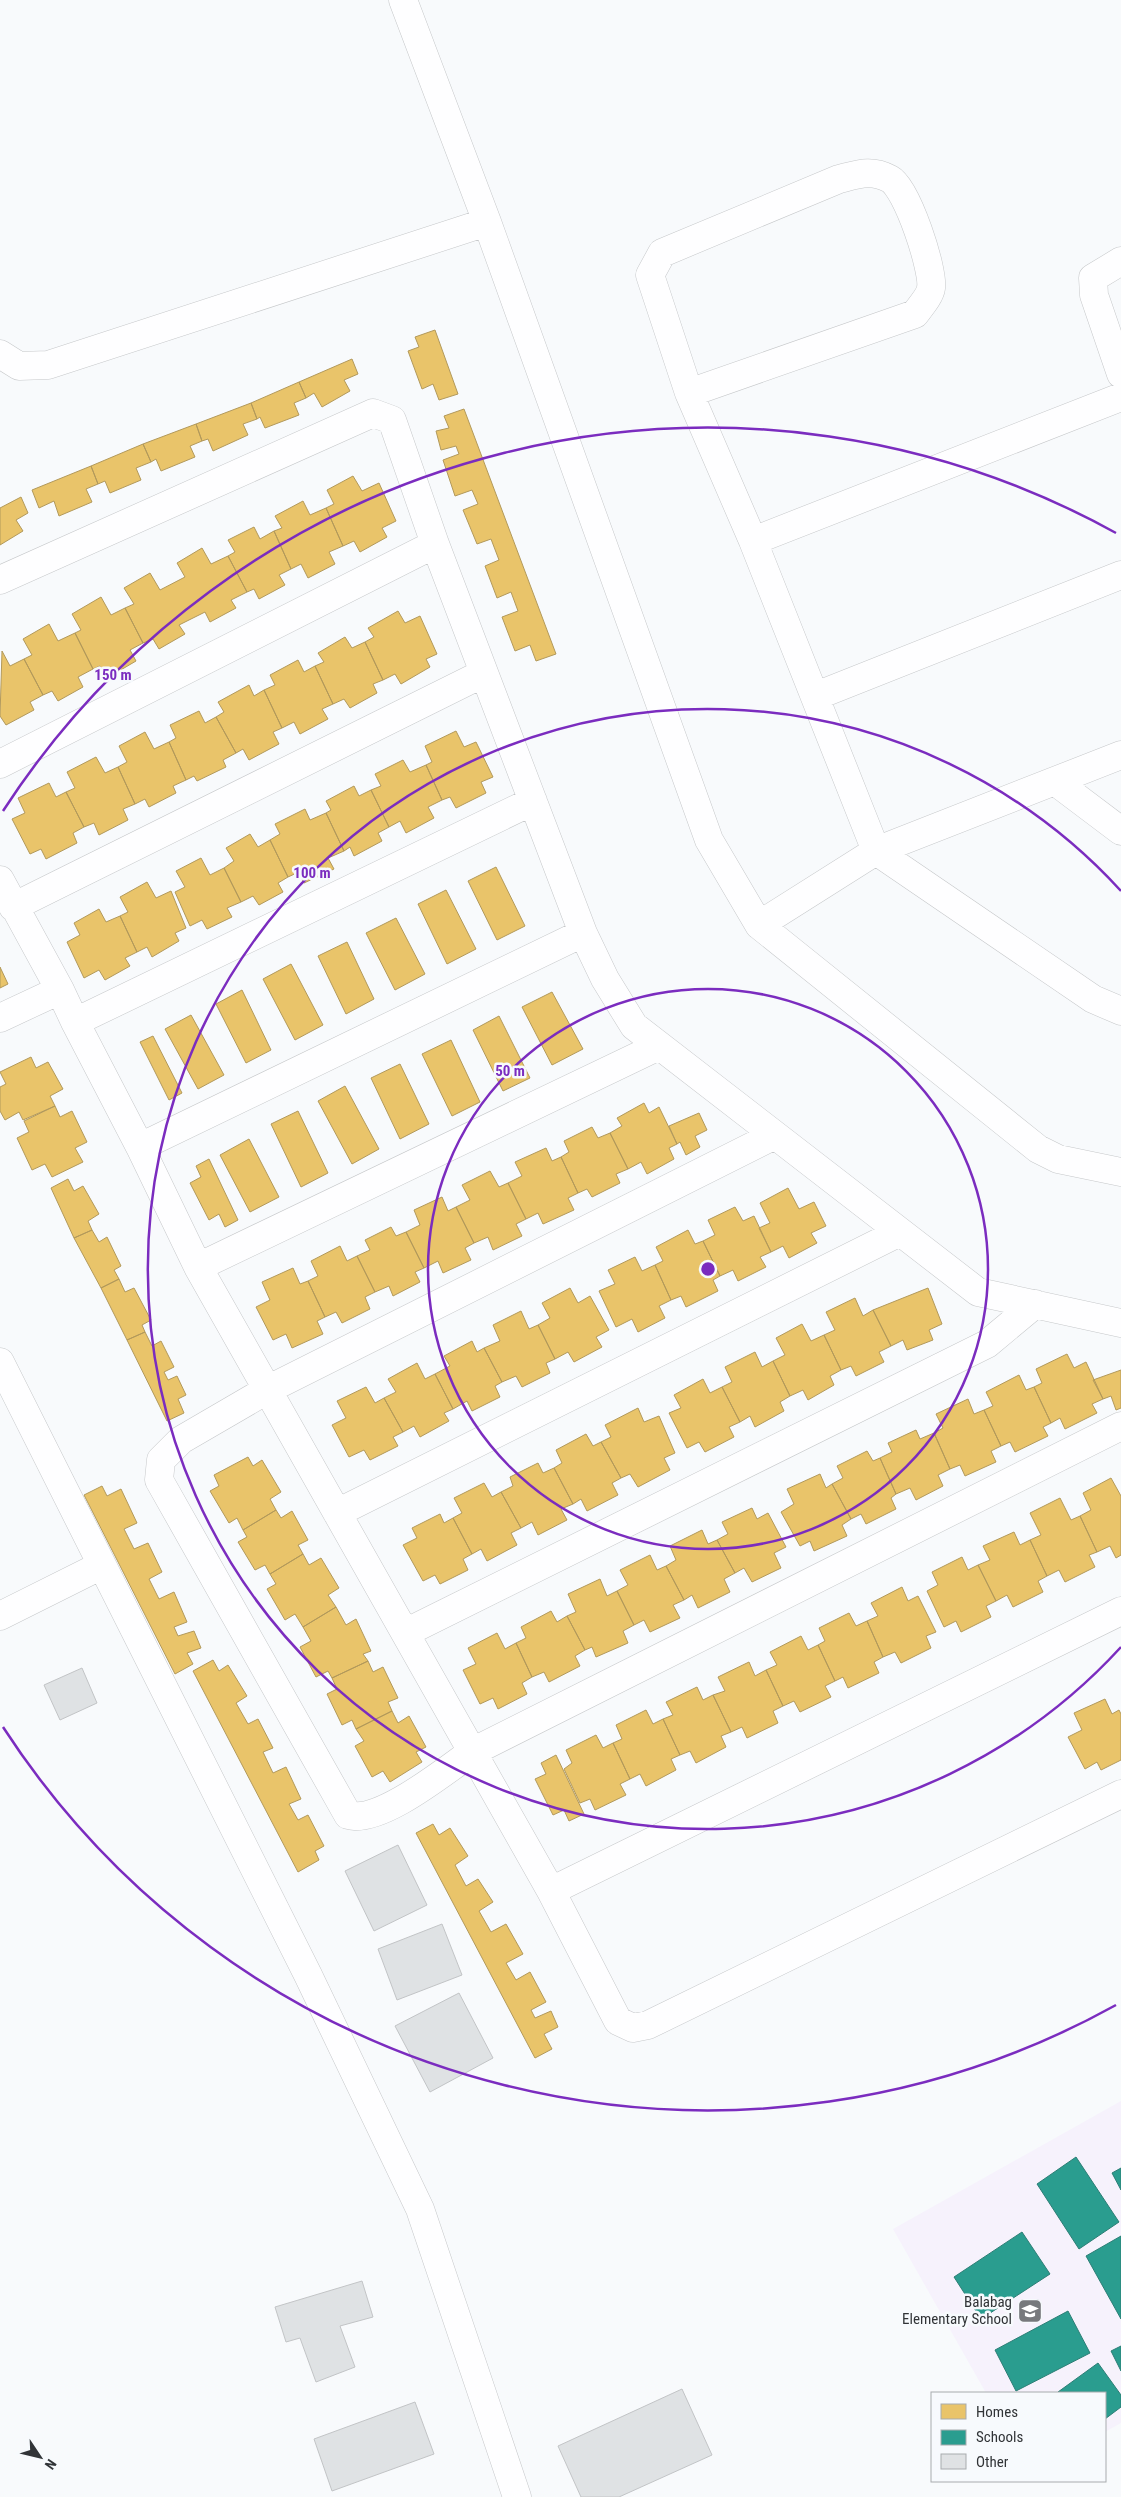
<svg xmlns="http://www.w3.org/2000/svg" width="1121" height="2497" font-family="'Roboto Condensed',sans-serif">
  <rect width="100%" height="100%" fill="#f8fafc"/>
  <!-- education -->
  <path fill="#f6f2fc" d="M1121 2101V2423L1105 2432V2393H986L893 2229Z"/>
  <!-- homes -->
  <path fill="#e9c46a" stroke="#b2995b" d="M435 330 458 394 439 400 433 384 422 389 408 351 419 347 415 337Z
    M352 359 358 374 344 380 350 391 322 407 314 393 306 398 299 382Z
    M299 382 306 398 294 403 299 415 265 428 260 417 257 419 251 403Z
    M251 403 257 419 243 424 248 435 213 451 208 439 202 441 196 424Z
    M464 409 556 654 536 661 530 645 515 651 502 617 518 611 511 592 497 598 485 566 499 560 491 539 477 544 463 510 478 504 472 490 455 496 443 460 459 454 456 446 441 450 436 431 449 428 444 416Z
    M196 424 202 441 190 446 195 457 161 471 156 459 151 462 143 444Z
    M143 444 151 462 136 468 141 480 110 493 105 481 98 484 91 466Z
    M91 466 98 484 86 489 92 502 59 516 54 501 39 508 32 490Z
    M353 476 362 491 379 483 396 521 382 528 387 537 360 552 354 541 343 546 326 508 334 504 327 490Z
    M21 497 28 513 16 520 23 531 0 545V508Z
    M303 501 310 515 326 508 343 546 329 552 335 564 308 578 301 564 291 569 274 531 282 528 275 516Z
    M254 527 260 539 274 531 291 569 279 575 285 585 259 599 254 589 247 592 228 556 235 552 228 540Z
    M202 548 211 564 228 556 247 592 231 600 236 608 210 622 205 612 179 625 185 634 159 649 153 639 143 643 125 608 134 604 124 588 150 573 160 590 185 577 177 563Z
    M101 597 111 615 125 608 143 643 130 650 136 661 107 678 100 666 93 669 75 633 81 630 72 614Z
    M398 611 405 623 420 616 437 654 426 659 430 667 401 684 395 674 383 680 365 642 374 637 368 628Z
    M49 624 58 641 75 633 93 669 78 677 83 687 58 701 52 691 43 695 24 659 32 655 23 639Z
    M345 637 352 648 365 642 383 680 373 684 377 693 350 708 344 699 333 704 315 666 324 662 318 653Z
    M2 651 10 666 24 659 43 695 30 702 34 710 6 725 0 716Z
    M298 660 304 672 315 666 333 704 322 709 328 719 300 734 294 722 282 728 264 690 275 685 270 675Z
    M249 685 254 696 264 690 282 728 273 732 279 744 249 760 243 749 236 753 216 717 224 712 218 702Z
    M199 711 205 723 216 717 236 753 223 760 226 767 197 781 194 776 186 780 169 742 176 738 170 725Z
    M456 731 464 747 476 742 493 777 481 782 486 793 456 808 450 797 442 800 426 765 432 762 425 746Z
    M145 732 154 749 169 742 186 780 173 786 176 793 149 807 145 799 135 804 118 767 127 762 119 746Z
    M96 757 105 773 118 767 135 804 123 809 128 820 99 835 94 823 84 827 66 792 75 788 67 772Z
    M403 760 410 772 426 765 442 800 428 807 434 818 406 833 400 821 389 827 371 790 381 786 375 774Z
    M49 783 56 797 66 792 84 827 73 833 77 843 46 859 41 849 30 854 12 819 25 813 18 798Z
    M354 786 359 796 371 790 389 827 378 833 382 841 354 856 350 847 344 851 326 813 331 810 326 801Z
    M305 809 310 820 326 813 344 851 328 858 334 869 304 883 299 872 288 877 270 840 280 834 275 824Z
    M250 834 258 847 270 840 288 877 278 883 283 892 259 905 253 896 241 902 224 868 234 861 226 848Z
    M201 858 210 875 224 868 241 902 227 908 232 917 207 929 202 920 190 926 175 892 185 887 176 871Z
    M496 867 525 926 497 940 468 881Z
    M147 882 156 898 171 891 186 928 175 933 179 941 152 957 147 947 137 952 120 916 128 912 120 897Z
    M446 890 476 949 447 964 418 904Z
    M99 909 106 922 120 916 137 952 125 958 130 966 105 980 99 970 84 978 67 942 80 935 74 923Z
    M396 918 425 974 395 990 366 933Z
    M347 942 374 999 346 1014 318 956Z
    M291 964 323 1025 295 1040 263 979Z
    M0 967 8 984 0 988Z
    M242 990 271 1050 246 1063 216 1004Z
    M552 992 583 1049 552 1065 522 1007Z
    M191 1015 224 1075 198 1089 165 1029Z
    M499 1016 530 1078 503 1091 473 1030Z
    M153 1036 182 1093 169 1100 140 1042Z
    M451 1040 480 1102 452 1116 422 1054Z
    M31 1057 36 1068 48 1062 63 1089 50 1096 55 1106 23 1120 19 1112 5 1120 0 1111V1087L6 1084 0 1072Z
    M400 1064 429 1124 400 1139 371 1078Z
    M345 1086 379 1149 352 1164 318 1101Z
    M644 1103 649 1113 659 1107 677 1144 669 1148 674 1159 647 1174 641 1162 628 1169 610 1133 622 1126 617 1118Z
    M55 1106 60 1117 72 1111 87 1142 75 1148 83 1162 52 1177 45 1164 32 1170 17 1138 29 1132 24 1121Z
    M298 1111 328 1173 301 1187 271 1124Z
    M699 1113 707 1130 695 1136 700 1147 686 1155 680 1142 677 1144 669 1126Z
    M592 1127 598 1138 610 1133 628 1169 616 1174 620 1183 592 1197 587 1189 578 1193 561 1157 569 1152 564 1141Z
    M249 1139 279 1197 250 1212 220 1155Z
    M546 1148 552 1161 561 1157 578 1193 568 1198 574 1210 543 1224 538 1213 526 1219 508 1183 522 1176 515 1162Z
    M209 1159 238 1220 225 1227 219 1214 209 1220 190 1183 201 1177 196 1166Z
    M490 1171 499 1187 508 1183 526 1219 516 1224 522 1236 493 1250 488 1237 474 1243 456 1207 470 1200 462 1185Z
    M68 1179 74 1191 83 1186 99 1214 88 1221 92 1230 74 1238 51 1188Z
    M788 1188 799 1209 814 1202 826 1226 811 1233 817 1243 789 1258 783 1246 771 1252 759 1228 770 1223 760 1203Z
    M442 1197 448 1211 456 1207 474 1243 465 1248 471 1260 443 1273 438 1261 424 1268 406 1232 420 1225 414 1210Z
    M735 1207 743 1221 754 1216 771 1252 760 1257 766 1267 738 1281 733 1270 720 1276 703 1241 715 1235 708 1220Z
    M391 1227 396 1236 406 1232 424 1268 415 1272 420 1282 393 1296 389 1286 375 1292 357 1256 370 1250 365 1240Z
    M92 1230 99 1242 107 1237 121 1266 114 1270 119 1279 101 1288 74 1238Z
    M688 1230 695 1244 703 1241 720 1276 713 1280 718 1291 686 1307 681 1296 671 1300 655 1265 663 1261 656 1247Z
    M340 1246 347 1261 357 1256 375 1292 365 1297 370 1309 342 1323 336 1312 325 1317 308 1281 318 1276 311 1261Z
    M635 1257 642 1271 655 1265 671 1300 659 1306 665 1318 638 1332 632 1319 616 1327 599 1291 615 1284 608 1270Z
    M293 1268 300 1284 308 1281 325 1317 317 1321 323 1334 292 1348 286 1334 273 1340 256 1307 270 1300 262 1282Z
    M119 1279 125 1292 134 1288 151 1320 142 1325 145 1332 127 1340 101 1288Z
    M570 1288 578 1303 590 1296 609 1330 596 1337 602 1347 574 1362 568 1352 555 1359 538 1325 550 1318 542 1303Z
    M928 1288 942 1324 929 1330 933 1340 907 1350 903 1340 891 1346 873 1310Z
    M855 1298 863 1316 873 1310 891 1346 879 1352 884 1362 856 1376 851 1366 841 1370 824 1335 835 1330 826 1312Z
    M521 1311 529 1329 538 1325 555 1359 546 1363 550 1373 522 1387 516 1376 502 1382 484 1348 500 1341 493 1325Z
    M802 1324 811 1341 824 1335 841 1370 830 1376 834 1385 808 1400 803 1390 790 1396 773 1361 785 1355 776 1338Z
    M145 1332 152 1346 161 1341 174 1367 164 1372 168 1380 177 1376 186 1395 178 1399 184 1413 167 1421 127 1340Z
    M472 1341 477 1352 484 1348 502 1382 495 1386 500 1397 472 1411 467 1401 453 1409 435 1374 450 1366 444 1356Z
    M755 1352 762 1367 773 1361 790 1396 780 1402 784 1411 755 1427 750 1416 740 1422 722 1387 732 1382 725 1367Z
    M1067 1354 1074 1368 1086 1362 1103 1399 1092 1404 1097 1413 1065 1429 1060 1418 1051 1423 1034 1387 1042 1383 1036 1369Z
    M417 1363 425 1379 435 1374 453 1409 444 1413 449 1421 420 1437 414 1426 403 1432 384 1398 396 1392 388 1379Z
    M1121 1370V1408L1116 1410 1111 1396 1103 1399 1093 1380Z
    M1019 1375 1026 1390 1034 1387 1051 1423 1043 1427 1048 1436 1015 1452 1010 1442 1001 1446 984 1410 993 1406 986 1392Z
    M703 1379 710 1393 722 1387 740 1422 729 1427 734 1437 705 1452 699 1442 687 1448 669 1413 681 1408 674 1395Z
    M366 1387 375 1403 384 1398 403 1432 393 1437 398 1446 370 1460 364 1450 349 1457 332 1425 346 1418 337 1401Z
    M968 1399 974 1414 984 1410 1001 1446 991 1451 996 1462 965 1476 960 1465 950 1469 934 1433 943 1428 936 1414Z
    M638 1408 644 1422 659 1416 675 1453 664 1458 670 1470 638 1487 630 1474 621 1478 601 1442 611 1437 605 1425Z
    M916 1430 920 1439 934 1433 950 1469 938 1475 943 1486 916 1500 910 1488 896 1494 880 1458 892 1452 888 1443Z
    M586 1434 593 1446 601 1442 621 1478 612 1483 618 1495 587 1511 581 1499 573 1504 554 1468 562 1463 556 1450Z
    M867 1451 873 1461 880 1458 896 1494 891 1498 896 1509 866 1524 861 1514 851 1519 832 1484 843 1478 837 1466Z
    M248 1457 253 1466 262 1460 281 1492 270 1499 276 1510 243 1530 237 1518 229 1523 210 1491 219 1486 214 1475Z
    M538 1463 543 1473 554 1468 573 1504 561 1509 567 1520 538 1535 532 1522 521 1528 501 1492 513 1486 510 1477Z
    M820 1474 826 1488 832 1484 851 1519 842 1525 847 1536 814 1551 810 1541 800 1546 781 1512 794 1504 787 1489Z
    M1111 1478 1121 1496V1555L1116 1558 1110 1546 1097 1552 1080 1516 1091 1510 1083 1493Z
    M484 1483 492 1497 501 1492 521 1528 511 1533 517 1545 487 1561 481 1549 472 1554 453 1518 462 1513 454 1498Z
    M102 1486 107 1496 121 1489 137 1523 124 1529 134 1549 148 1543 162 1572 149 1579 159 1599 174 1592 187 1622 174 1627 178 1636 194 1631 201 1648 187 1653 193 1664 175 1674 84 1495Z
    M1060 1498 1071 1520 1080 1516 1097 1552 1089 1555 1095 1567 1065 1582 1059 1570 1047 1576 1030 1540 1041 1535 1030 1513Z
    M752 1508 757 1519 768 1513 786 1547 774 1553 781 1568 752 1582 744 1568 735 1573 717 1540 728 1534 722 1522Z
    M276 1510 281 1518 292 1511 308 1540 298 1545 303 1554 270 1574 265 1565 255 1570 238 1542 247 1537 243 1530Z
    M440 1514 444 1523 453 1518 472 1554 463 1559 468 1570 440 1584 435 1575 423 1581 403 1545 417 1538 412 1528Z
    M702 1530 708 1544 717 1540 735 1573 724 1579 730 1592 698 1608 692 1595 684 1600 666 1566 676 1560 670 1546Z
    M1014 1532 1020 1545 1030 1540 1047 1576 1038 1581 1043 1592 1013 1607 1007 1595 996 1601 978 1565 990 1560 983 1546Z
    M303 1554 309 1565 321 1558 339 1588 328 1595 336 1607 303 1627 295 1614 285 1620 267 1589 276 1584 270 1574Z
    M650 1555 657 1570 666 1566 684 1600 673 1605 680 1618 650 1632 644 1620 634 1625 617 1591 628 1585 620 1570Z
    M962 1557 968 1570 978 1565 996 1601 986 1606 991 1617 961 1632 956 1621 944 1627 927 1591 938 1585 932 1572Z
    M600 1579 607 1596 617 1591 634 1625 623 1631 628 1643 596 1657 592 1647 585 1650 567 1616 576 1612 568 1594Z
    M902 1587 908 1601 918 1596 936 1632 926 1636 931 1648 901 1663 895 1652 883 1657 867 1621 878 1616 871 1603Z
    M336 1607 346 1625 356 1619 371 1651 363 1654 368 1661 332 1678 328 1671 316 1677 300 1647 311 1641 303 1627Z
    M551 1611 557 1622 567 1616 585 1650 575 1656 580 1666 549 1682 544 1672 532 1677 516 1643 526 1638 521 1627Z
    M849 1613 856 1626 867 1621 883 1657 874 1662 879 1673 848 1688 843 1677 835 1681 818 1645 825 1641 819 1628Z
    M497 1633 505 1649 516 1643 532 1677 522 1683 527 1694 498 1709 493 1698 480 1704 463 1670 476 1664 468 1648Z
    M801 1636 808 1650 818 1645 835 1681 825 1686 831 1697 800 1712 794 1701 783 1706 766 1670 777 1665 770 1652Z
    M213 1660 219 1671 228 1665 247 1696 236 1703 248 1724 258 1719 273 1748 263 1752 273 1773 286 1767 301 1799 289 1804 298 1820 308 1815 324 1846 315 1851 319 1860 298 1872 193 1671Z
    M368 1661 373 1672 383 1667 398 1698 388 1702 392 1711 356 1729 352 1720 342 1725 327 1694 337 1689 332 1678Z
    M749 1662 755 1676 766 1670 783 1706 773 1711 778 1723 747 1738 742 1727 731 1732 713 1695 725 1691 718 1677Z
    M697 1687 703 1700 713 1695 731 1732 721 1736 726 1747 696 1763 690 1751 680 1755 663 1719 673 1715 666 1702Z
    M1105 1699 1112 1714 1119 1710 1121 1714V1760L1101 1770 1097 1762 1085 1769 1068 1737 1082 1730 1074 1713Z
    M646 1710 653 1724 663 1719 680 1755 671 1759 676 1770 646 1786 640 1774 630 1779 613 1743 622 1739 616 1725Z
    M392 1711 398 1723 409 1716 426 1747 416 1752 422 1762 390 1782 383 1771 372 1777 355 1746 364 1741 356 1729Z
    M596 1735 603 1748 613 1743 630 1779 620 1784 626 1795 595 1810 590 1799 580 1803 564 1769 572 1763 566 1750Z
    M556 1755 584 1814 569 1821 564 1810 553 1815 535 1779 546 1774 541 1763Z
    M433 1824 439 1835 450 1828 468 1856 455 1865 466 1886 478 1879 493 1902 479 1911 491 1932 506 1924 523 1954 506 1963 516 1980 530 1972 546 2002 531 2010 535 2018 551 2011 558 2027 544 2034 552 2049 535 2058 416 1833Z"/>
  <!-- schools -->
  <path fill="#2a9d8f" stroke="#2c7e75" d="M1076 2157 1119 2222 1079 2249 1037 2184Z
    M1121 2168V2190L1112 2173Z
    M1022 2232 1050 2274 981 2319 954 2277Z
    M1121 2236V2319L1086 2256Z
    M1068 2311 1090 2353 1016 2391 995 2350Z
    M1121 2346V2371L1111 2351Z
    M1098 2363 1121 2395V2407L1105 2419V2393L1058 2392Z"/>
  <!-- building -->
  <path fill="#dfe2e4" stroke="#c2c4c6" d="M82 1668 97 1703 60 1720 44 1685Z
    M398 1845 427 1905 374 1931 345 1871Z
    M442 1924 462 1975 397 2000 378 1949Z
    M459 1993 493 2058 430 2092 395 2026Z
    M362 2281 373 2317 340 2326 355 2367 316 2382 300 2338 286 2342 275 2307Z
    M682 2389 712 2455 619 2497H581L558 2446Z
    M415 2402 434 2454 332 2491 314 2439Z"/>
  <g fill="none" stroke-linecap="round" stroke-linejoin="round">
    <defs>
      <path id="minor" d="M403 0 487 222 709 840 759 925 1038 1149 1058 1159 1121 1172
        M1121 261 1093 278 1094 295 1121 374
        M0 354 19 366 48 365 487 222
        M689 393 915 314C920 307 930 296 931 288 934 270 907 188 890 179 871 169 859 174 839 179L662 253 650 275 689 393 753 541 876 851 1093 999 1121 1011
        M753 541 1121 397
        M0 580 373 413 392 420 435 544 583 933 605 979 634 1026 978 1292 1121 1323
        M816 696 1121 575
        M0 764 435 544
        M1056 782 1121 831
        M0 880 60 990 75 1022 140 1147 198 1267 551 1891 618 2021 633 2028 648 2025 1121 1794
        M13 907 484 673
        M759 925 876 851 1121 755
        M0 1018 60 990
        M75 1022 533 801
        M775 1135 267 1390 181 1440 161 1460 159 1480 348 1815C379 1825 446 1770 472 1752L1121 1426
        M140 1147 583 933
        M198 1267 659 1046
        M0 1362 308 1975 420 2209 517 2497
        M337 1513 900 1232
        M0 1616 102 1565
        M405 1633 987 1344 1035 1304
        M551 1891 1121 1611"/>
    </defs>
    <!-- minor casing -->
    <use href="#minor" stroke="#c6c8ca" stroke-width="29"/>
    <!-- minor -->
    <use href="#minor" stroke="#fefeff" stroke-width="28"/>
  </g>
  <!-- distance rings -->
  <g fill="none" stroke="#7b2cbf" stroke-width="2.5">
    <circle cx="708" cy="1269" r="280"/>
    <path d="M1121 1647A560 560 0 1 1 1121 891"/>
    <path d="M1116 2005A841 841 0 0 1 3 1727M3 811A841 841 0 0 1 1116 533"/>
  </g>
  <!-- icons -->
  <defs>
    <symbol id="school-square" viewBox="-11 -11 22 22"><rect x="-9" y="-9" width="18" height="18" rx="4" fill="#77797c" stroke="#f7fafd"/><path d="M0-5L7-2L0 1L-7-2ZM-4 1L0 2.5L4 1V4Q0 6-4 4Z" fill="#fff"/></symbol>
  </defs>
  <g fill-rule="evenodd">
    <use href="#school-square" x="1016" y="2297" width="28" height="28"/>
  </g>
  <g text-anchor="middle" stroke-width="5" stroke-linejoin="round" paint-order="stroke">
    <!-- poi labels -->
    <g font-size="15" fill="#313437" stroke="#f7fafd" text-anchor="end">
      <text x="1012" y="2307">Balabag<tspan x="1012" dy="17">Elementary School</tspan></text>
    </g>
  </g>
  <circle cx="708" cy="1269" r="8" fill="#7b2cbf" stroke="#f7fafd" stroke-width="2.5"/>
  <g font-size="15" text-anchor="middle" font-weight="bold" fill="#7b2cbf" stroke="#f7fafd" stroke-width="5" stroke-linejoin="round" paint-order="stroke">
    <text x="113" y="680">150 m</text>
    <text x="312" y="878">100 m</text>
    <text x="510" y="1076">50 m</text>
  </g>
  <!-- legend -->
  <rect x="931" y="2392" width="175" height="90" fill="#f7fafd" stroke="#a8abae"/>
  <rect x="941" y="2404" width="25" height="15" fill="#e9c46a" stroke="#a8abae"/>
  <text x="976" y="2417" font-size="15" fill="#313437">Homes</text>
  <rect x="941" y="2430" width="25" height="15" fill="#2a9d8f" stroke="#a8abae"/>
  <text x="976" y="2442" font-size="15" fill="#313437">Schools</text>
  <rect x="941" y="2454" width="25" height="15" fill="#dfe2e4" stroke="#a8abae"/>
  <text x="976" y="2467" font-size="15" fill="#313437">Other</text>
  <!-- north arrow -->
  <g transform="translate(40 2457) rotate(125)" stroke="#f7fafd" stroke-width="4" paint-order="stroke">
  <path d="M0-4L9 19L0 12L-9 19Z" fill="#313437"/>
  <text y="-8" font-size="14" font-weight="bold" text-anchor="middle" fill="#313437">N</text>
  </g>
</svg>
